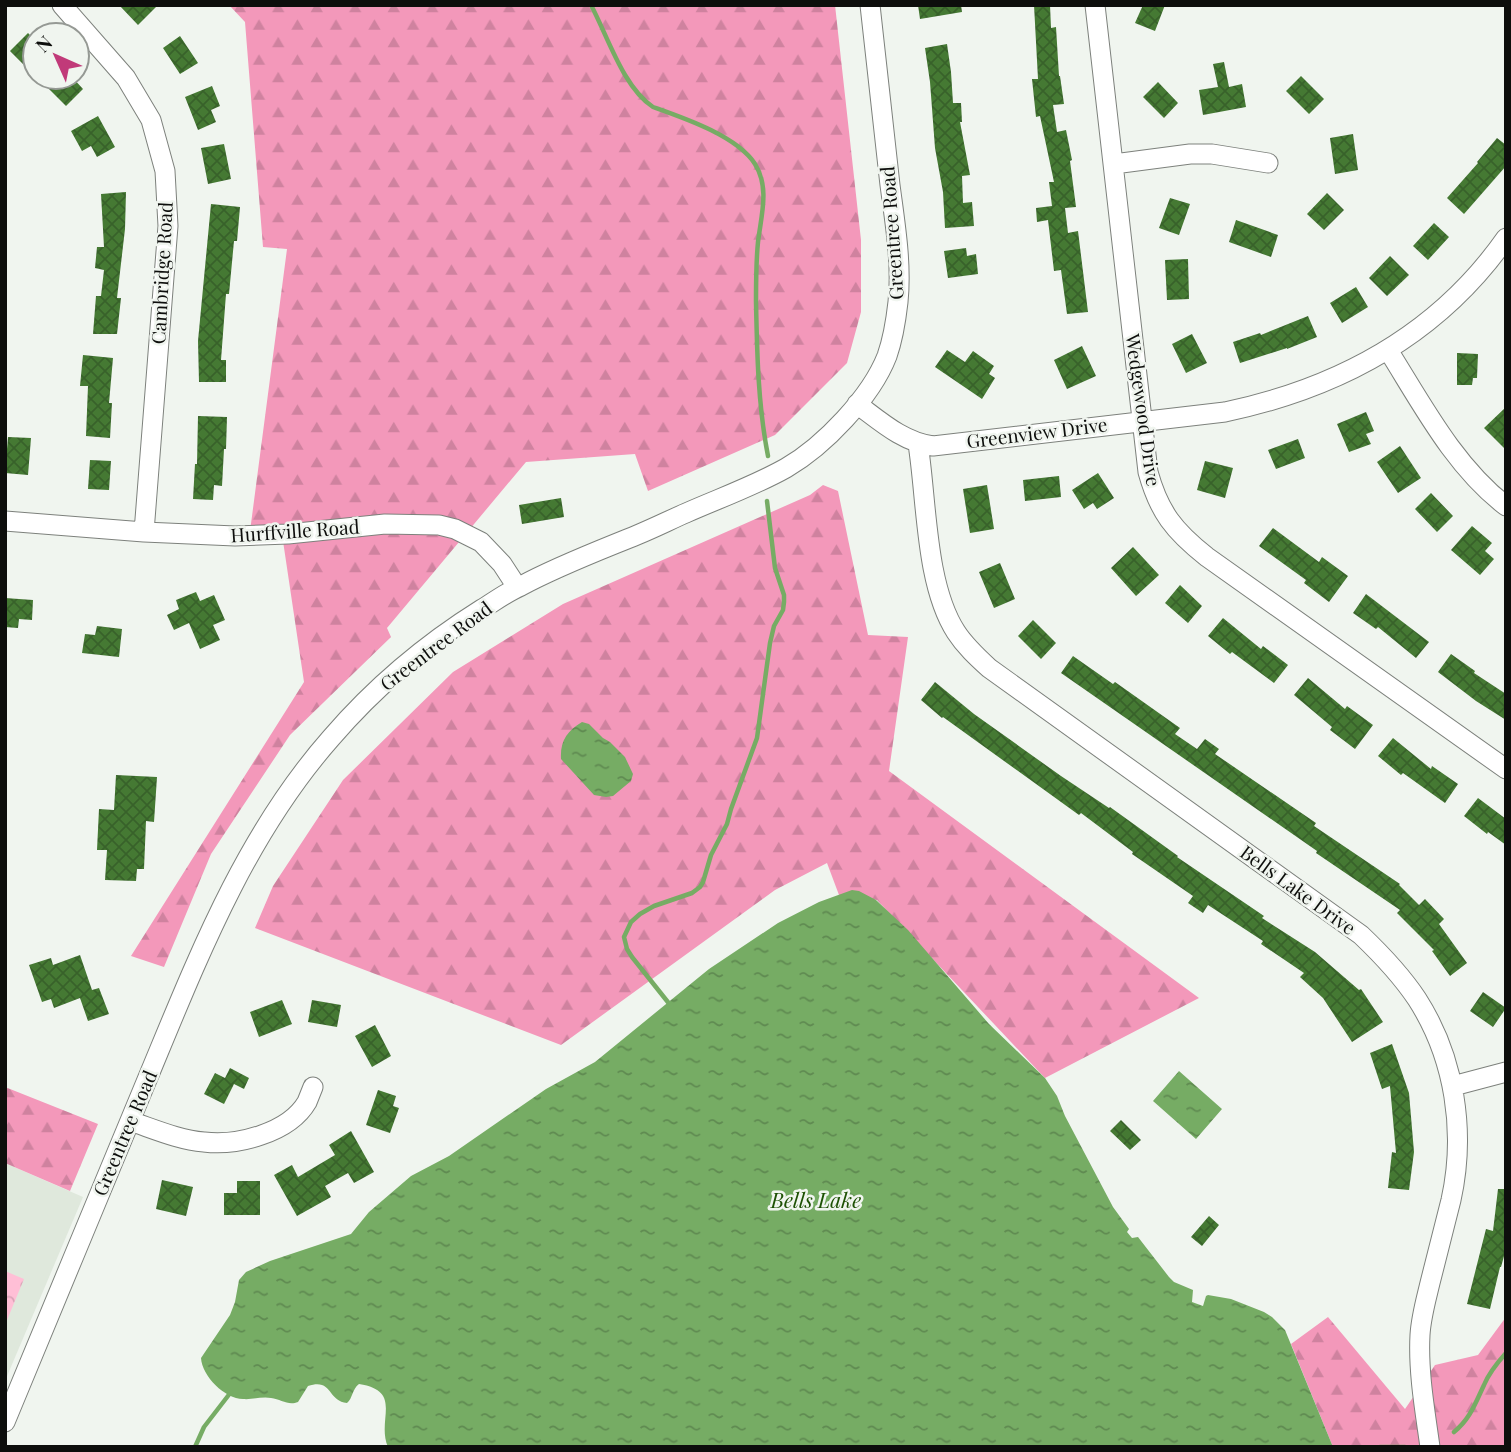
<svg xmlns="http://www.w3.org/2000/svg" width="1511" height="1452" font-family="'Playfair Display',serif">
  <defs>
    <pattern id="forest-firs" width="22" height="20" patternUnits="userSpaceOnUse" patternTransform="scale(1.75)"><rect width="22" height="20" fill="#f398ba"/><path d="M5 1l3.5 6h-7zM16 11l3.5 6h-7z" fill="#cf829f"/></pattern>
    <pattern id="park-crowns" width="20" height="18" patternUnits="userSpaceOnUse" patternTransform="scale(1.75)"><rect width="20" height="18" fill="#ffbfd6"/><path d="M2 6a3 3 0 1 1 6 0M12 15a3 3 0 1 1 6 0" fill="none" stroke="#d9a3b6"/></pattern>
    <pattern id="water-ripples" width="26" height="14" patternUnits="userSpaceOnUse" patternTransform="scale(1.75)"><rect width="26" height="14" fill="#76ac64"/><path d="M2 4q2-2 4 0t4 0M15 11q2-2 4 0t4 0" fill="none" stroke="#5f8a51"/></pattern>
    <pattern id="building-cross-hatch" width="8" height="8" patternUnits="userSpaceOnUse" patternTransform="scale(1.75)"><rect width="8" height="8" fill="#457933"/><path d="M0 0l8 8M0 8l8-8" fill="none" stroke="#38622a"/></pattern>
  </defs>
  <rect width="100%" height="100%" fill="#f0f5ef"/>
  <!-- built -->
  <path fill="#dfe8dc" d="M5 1163 83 1197 5 1381Z"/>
  <!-- forest -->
  <path fill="url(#forest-firs)" d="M229 5H835L861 240V312L847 363 775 435 648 491 635 454 526 462 387 628 391 637 290 735 211 854 164 967 131 956 304 682 283 541 249 539 287 249 263 247 245 22Z
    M823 485 838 491 868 635 908 637 889 771 1199 998 1045 1078 877 900 839 895 827 863 775 890 561 1045 255 928 273 886 343 780 453 672 563 604 810 495Z
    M5 1087 98 1124 70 1191 5 1163Z
    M1328 1317 1405 1409 1435 1365 1478 1355 1506 1317V1447H1333L1291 1344Z"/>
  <!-- park -->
  <path fill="url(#park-crowns)" d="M5 1271 24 1279 5 1325Z"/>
  <!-- water -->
  <path fill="url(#water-ripples)" d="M582 722 589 724 603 738 610 742 625 757 633 774 631 781 613 796 606 797 594 795 561 759C560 741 567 731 582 722Z
    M852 890 859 891 876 900 908 930 989 1024 1045 1078 1057 1096 1065 1116 1113 1207 1129 1229 1127 1232 1132 1238 1138 1237 1169 1277 1174 1282 1193 1290 1192 1302 1203 1306 1206 1296 1208 1295 1231 1299 1264 1312 1272 1317 1285 1330 1333 1447H388C376 1420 404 1391 359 1384 352 1389 353 1398 347 1403 327 1401 333 1378 308 1386L298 1402C288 1406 281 1399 271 1398 262 1396 252 1400 243 1399 225 1399 202 1376 201 1358L230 1315 235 1302 239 1280 246 1272 270 1261 351 1234 369 1212 411 1176 449 1156 546 1089 595 1062 709 969 778 923 819 902Z
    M1179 1071 1222 1109 1196 1139 1153 1101Z"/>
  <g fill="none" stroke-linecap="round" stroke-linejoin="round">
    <!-- stream -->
    <path stroke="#76ac64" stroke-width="4.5" d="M591 5C608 37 623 87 653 107 684 118 737 136 755 164 770 188 761 216 758 242 756 262 756 281 756 301 757 353 758 405 768 456
      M671 1006 632 957 627 949 624 937 631 922 640 914 654 906 692 893 700 887 703 882 711 855 727 824 731 809 757 738 770 643 774 626 783 610 784 602V595L775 568 767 501
      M1454 1432C1470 1419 1475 1404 1484 1385 1489 1373 1497 1363 1506 1353
      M195 1447 204 1427 231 1392
      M1380 1447H1405"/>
  </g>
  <!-- building -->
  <path fill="url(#building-cross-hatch)" d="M119 5H158L138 25Z
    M918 5H961L962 12 920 19Z
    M1034 5H1050L1051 28 1056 27 1059 76H1060L1064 104 1053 105 1057 132 1066 130 1072 160 1070 161 1076 207 1065 208 1068 233 1078 231 1088 312 1067 314 1061 270 1054 271 1048 220 1037 222 1036 208 1052 206 1049 182H1054L1040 116 1036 117 1032 79H1038Z
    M1143 5H1165L1155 31 1135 23Z
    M28 33 35 40V53L23 64 10 51Z
    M180 36 198 63 180 74 163 48Z
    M947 44 951 72 953 103H961L962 122H960L970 175 962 176 963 203 972 202 974 226 945 228 943 192 935 148 930 82 925 48Z
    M1224 62 1229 87 1242 84 1246 107 1203 115 1199 90 1218 87 1213 64Z
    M1301 76 1324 99 1309 114 1286 91Z
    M37 77H72L83 89 66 106Z
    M1158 82 1178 103 1164 118 1143 97Z
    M212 86 220 106 211 110 216 122 198 130 185 97Z
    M98 116 115 147 97 157 91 146 82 151 71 131Z
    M1353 134 1358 170 1335 174 1330 138Z
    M1497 138 1506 145V166L1464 214 1447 198 1478 163 1477 162Z
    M224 144 231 179 208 184 201 148Z
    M126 192 125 229 117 298H121L117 334H93L96 296H101L104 270 95 268 97 247H104L101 194Z
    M1327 193 1344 210 1324 230 1307 214Z
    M1170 198 1190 204 1179 235 1159 228Z
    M211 204 240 207 237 241H234L229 294H226L221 360H226V382H199L198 341Z
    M1236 220 1278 235 1271 257 1229 242Z
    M1434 223 1449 237 1428 260 1413 246Z
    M966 248 967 256 976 254 978 274 948 278 944 251Z
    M1390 256 1409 275 1387 296 1369 278Z
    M1188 259 1189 299 1167 300 1165 260Z
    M1356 287 1368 307 1342 323 1330 303Z
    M1308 316 1317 337 1287 349V348L1240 363 1233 342 1260 333 1261 335Z
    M1192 334 1207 363 1186 373 1172 344Z
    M1082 346 1096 376 1067 389 1054 360Z
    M947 350 965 362 973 351 994 366 989 374 995 378 982 399 935 367Z
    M1457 353 1478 354 1477 378H1473L1472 385H1457Z
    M83 355 113 358 109 403H112L110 438 86 436 88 386H80Z
    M1506 407V450L1484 428Z
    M1366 412 1374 431 1366 434 1371 444 1349 452 1337 424Z
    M198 416 227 417 226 449H224L222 486 214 485 213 500 193 499 195 464H197Z
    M8 437 31 438 28 475 5 473Z
    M1298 439 1305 458 1276 469 1268 450Z
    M1400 446 1421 478 1398 493 1377 462Z
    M90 460 111 461 109 490 88 489Z
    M1205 461 1233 468 1225 498 1197 490Z
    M1098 473 1114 498 1097 509 1093 503 1084 509 1072 490Z
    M1059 476 1061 497 1025 501 1023 480Z
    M987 485 994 529 970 533 963 489Z
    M1431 493 1453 516 1437 532 1415 509Z
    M561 498 564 517 522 524 519 505Z
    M1472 526 1492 543 1485 551 1494 559 1480 575 1451 550Z
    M1273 528 1319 562 1322 557 1348 576 1329 602 1304 583 1306 580 1259 546Z
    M1133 547 1159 575 1136 596 1111 568Z
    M1000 563 1015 599 994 608 979 572Z
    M1180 585 1202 606 1188 623 1165 603Z
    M196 592 200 601 214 595 225 620 213 625 220 640 200 649 189 623 174 630 167 615 179 609 176 600Z
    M1366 594 1429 642 1416 658 1378 627 1376 629 1353 613Z
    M5 598 33 600 32 620 19 619 18 628 5 627Z
    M1223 618 1261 649 1263 646 1288 665 1274 683 1232 652 1230 654 1208 636Z
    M1033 620 1056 643 1041 659 1018 636Z
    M97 626 122 629 119 657 82 653 85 634 95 635Z
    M1451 654 1475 671 1474 673 1506 694V720L1476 701 1438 672Z
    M1073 656 1113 684 1115 682 1180 728 1175 734 1197 749 1205 739 1219 749 1215 754 1316 823 1314 826 1400 884 1399 885 1419 905 1425 899 1444 919 1439 924 1467 963 1450 976 1432 951 1434 950 1397 913 1400 910 1316 853 1317 851 1061 673Z
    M1308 678 1345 709 1347 706 1373 725 1355 749 1330 730 1332 727 1294 695Z
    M935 682 974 714 1061 776 1109 808 1110 807 1178 856 1177 857 1264 916 1262 918 1315 952 1359 990 1361 989 1383 1022 1352 1042 1323 998 1300 977 1304 973 1261 944 1263 941 1208 905 1203 913 1188 903 1193 896 1132 854 1133 852 1081 813 1079 815 943 717 942 718 921 700Z
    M1393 738 1431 769 1432 766 1458 784 1445 803 1403 773 1401 775 1378 756Z
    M116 775 157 777 154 822 146 821 144 869H137L136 881 105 880 107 850H97L99 809 114 810Z
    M1478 798 1506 819V845L1488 832 1487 834 1464 816Z
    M80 955 92 990 99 988 109 1014 88 1021 80 998 54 1008 51 999 42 1002 29 965 51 958 53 965Z
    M1483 992 1506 1008 1493 1027 1470 1011Z
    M282 1000 292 1024 259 1037 250 1012Z
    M312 1000 341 1005 337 1027 308 1022Z
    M375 1025 391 1056 372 1067 355 1036Z
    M1392 1044 1409 1093 1414 1152 1409 1190 1388 1188 1392 1152 1396 1153 1390 1086 1382 1089 1370 1053Z
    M230 1068 249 1078 244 1089 234 1084 224 1104 204 1094 215 1073 225 1078Z
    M378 1090 396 1096 393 1106 399 1108 390 1133 366 1125Z
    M1121 1120 1141 1140 1130 1150 1110 1131Z
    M351 1131 374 1172 354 1183 348 1173 325 1186 331 1197 297 1216 274 1175 292 1165 298 1177 335 1155 329 1145Z
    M162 1180 193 1187 186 1216 156 1209Z
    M237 1181H260V1215H224V1193H237Z
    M1498 1189H1506V1249L1501 1267H1500L1490 1309 1467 1304 1486 1229 1493 1231Z
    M1209 1216 1219 1225 1202 1246 1191 1237Z"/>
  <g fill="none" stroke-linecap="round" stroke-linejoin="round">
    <defs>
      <path id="minor" d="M62 5 126 78 151 120 165 171 168 226 144 532
        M1095 5 1148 472C1159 512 1174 531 1207 557L1506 769
        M1114 164 1190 154H1212L1268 163
        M1388 350C1422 404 1454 466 1506 506
        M857 404C880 421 903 442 933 446L1225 412C1339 388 1438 335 1506 238
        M918 444C927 500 925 584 956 632 965 646 977 657 989 668L1361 935C1382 955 1401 975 1417 999 1455 1058 1466 1132 1451 1200 1444 1227 1437 1255 1430 1283 1426 1300 1421 1317 1420 1335 1418 1372 1425 1411 1430 1447
        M5 521 144 532 235 536 288 534 385 524 439 525 455 529 481 542 502 564 517 587
        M1453 1086 1506 1072
        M130 1121C154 1129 179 1140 204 1142 237 1146 289 1133 307 1102 309 1097 311 1092 313 1087
        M5 1422C51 1310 98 1199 144 1087 195 965 242 839 331 738 374 688 426 644 482 609 495 601 507 592 521 586 558 566 598 551 637 535 654 528 670 520 686 513 720 498 754 486 786 468 824 446 871 397 887 356 893 339 896 320 898 302 902 264 895 223 890 185 883 125 877 65 870 5"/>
    </defs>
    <!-- minor casing -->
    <use href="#minor" stroke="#7d817c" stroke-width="21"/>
    <!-- minor -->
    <use href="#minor" stroke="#fff" stroke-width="19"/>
  </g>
  <g text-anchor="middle" stroke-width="5" stroke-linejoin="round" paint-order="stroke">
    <!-- street labels -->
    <g font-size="19" fill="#0d0e0c" stroke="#f0f5ef">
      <text transform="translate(892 233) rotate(-94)" y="7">Greentree Road</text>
      <text transform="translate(162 273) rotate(-87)" y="7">Cambridge Road</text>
      <text transform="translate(1143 410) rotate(82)" y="7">Wedgewood Drive</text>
      <text transform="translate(1037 433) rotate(-7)" y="7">Greenview Drive</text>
      <text transform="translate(295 531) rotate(-4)" y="7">Hurffville Road</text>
      <text transform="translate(436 646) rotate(-37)" y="7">Greentree Road</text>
      <text transform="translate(1298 890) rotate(36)" y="7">Bells Lake Drive</text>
      <text transform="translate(125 1133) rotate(-67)" y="7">Greentree Road</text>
    </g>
    <!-- water labels -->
    <g font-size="21" font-style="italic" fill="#1d5104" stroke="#f0f5ef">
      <text x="816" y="1208">Bells Lake</text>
    </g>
  </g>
  <!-- border -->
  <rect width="1511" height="1452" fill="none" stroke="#0d0e0c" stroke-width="14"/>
  <!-- north arrow -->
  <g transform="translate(56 56) rotate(315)"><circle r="33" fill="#f0f5ef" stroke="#959994" stroke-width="2"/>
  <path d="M0-5L12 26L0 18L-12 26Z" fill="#c13a79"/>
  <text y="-10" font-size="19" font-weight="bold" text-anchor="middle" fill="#0d0e0c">N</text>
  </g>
</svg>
